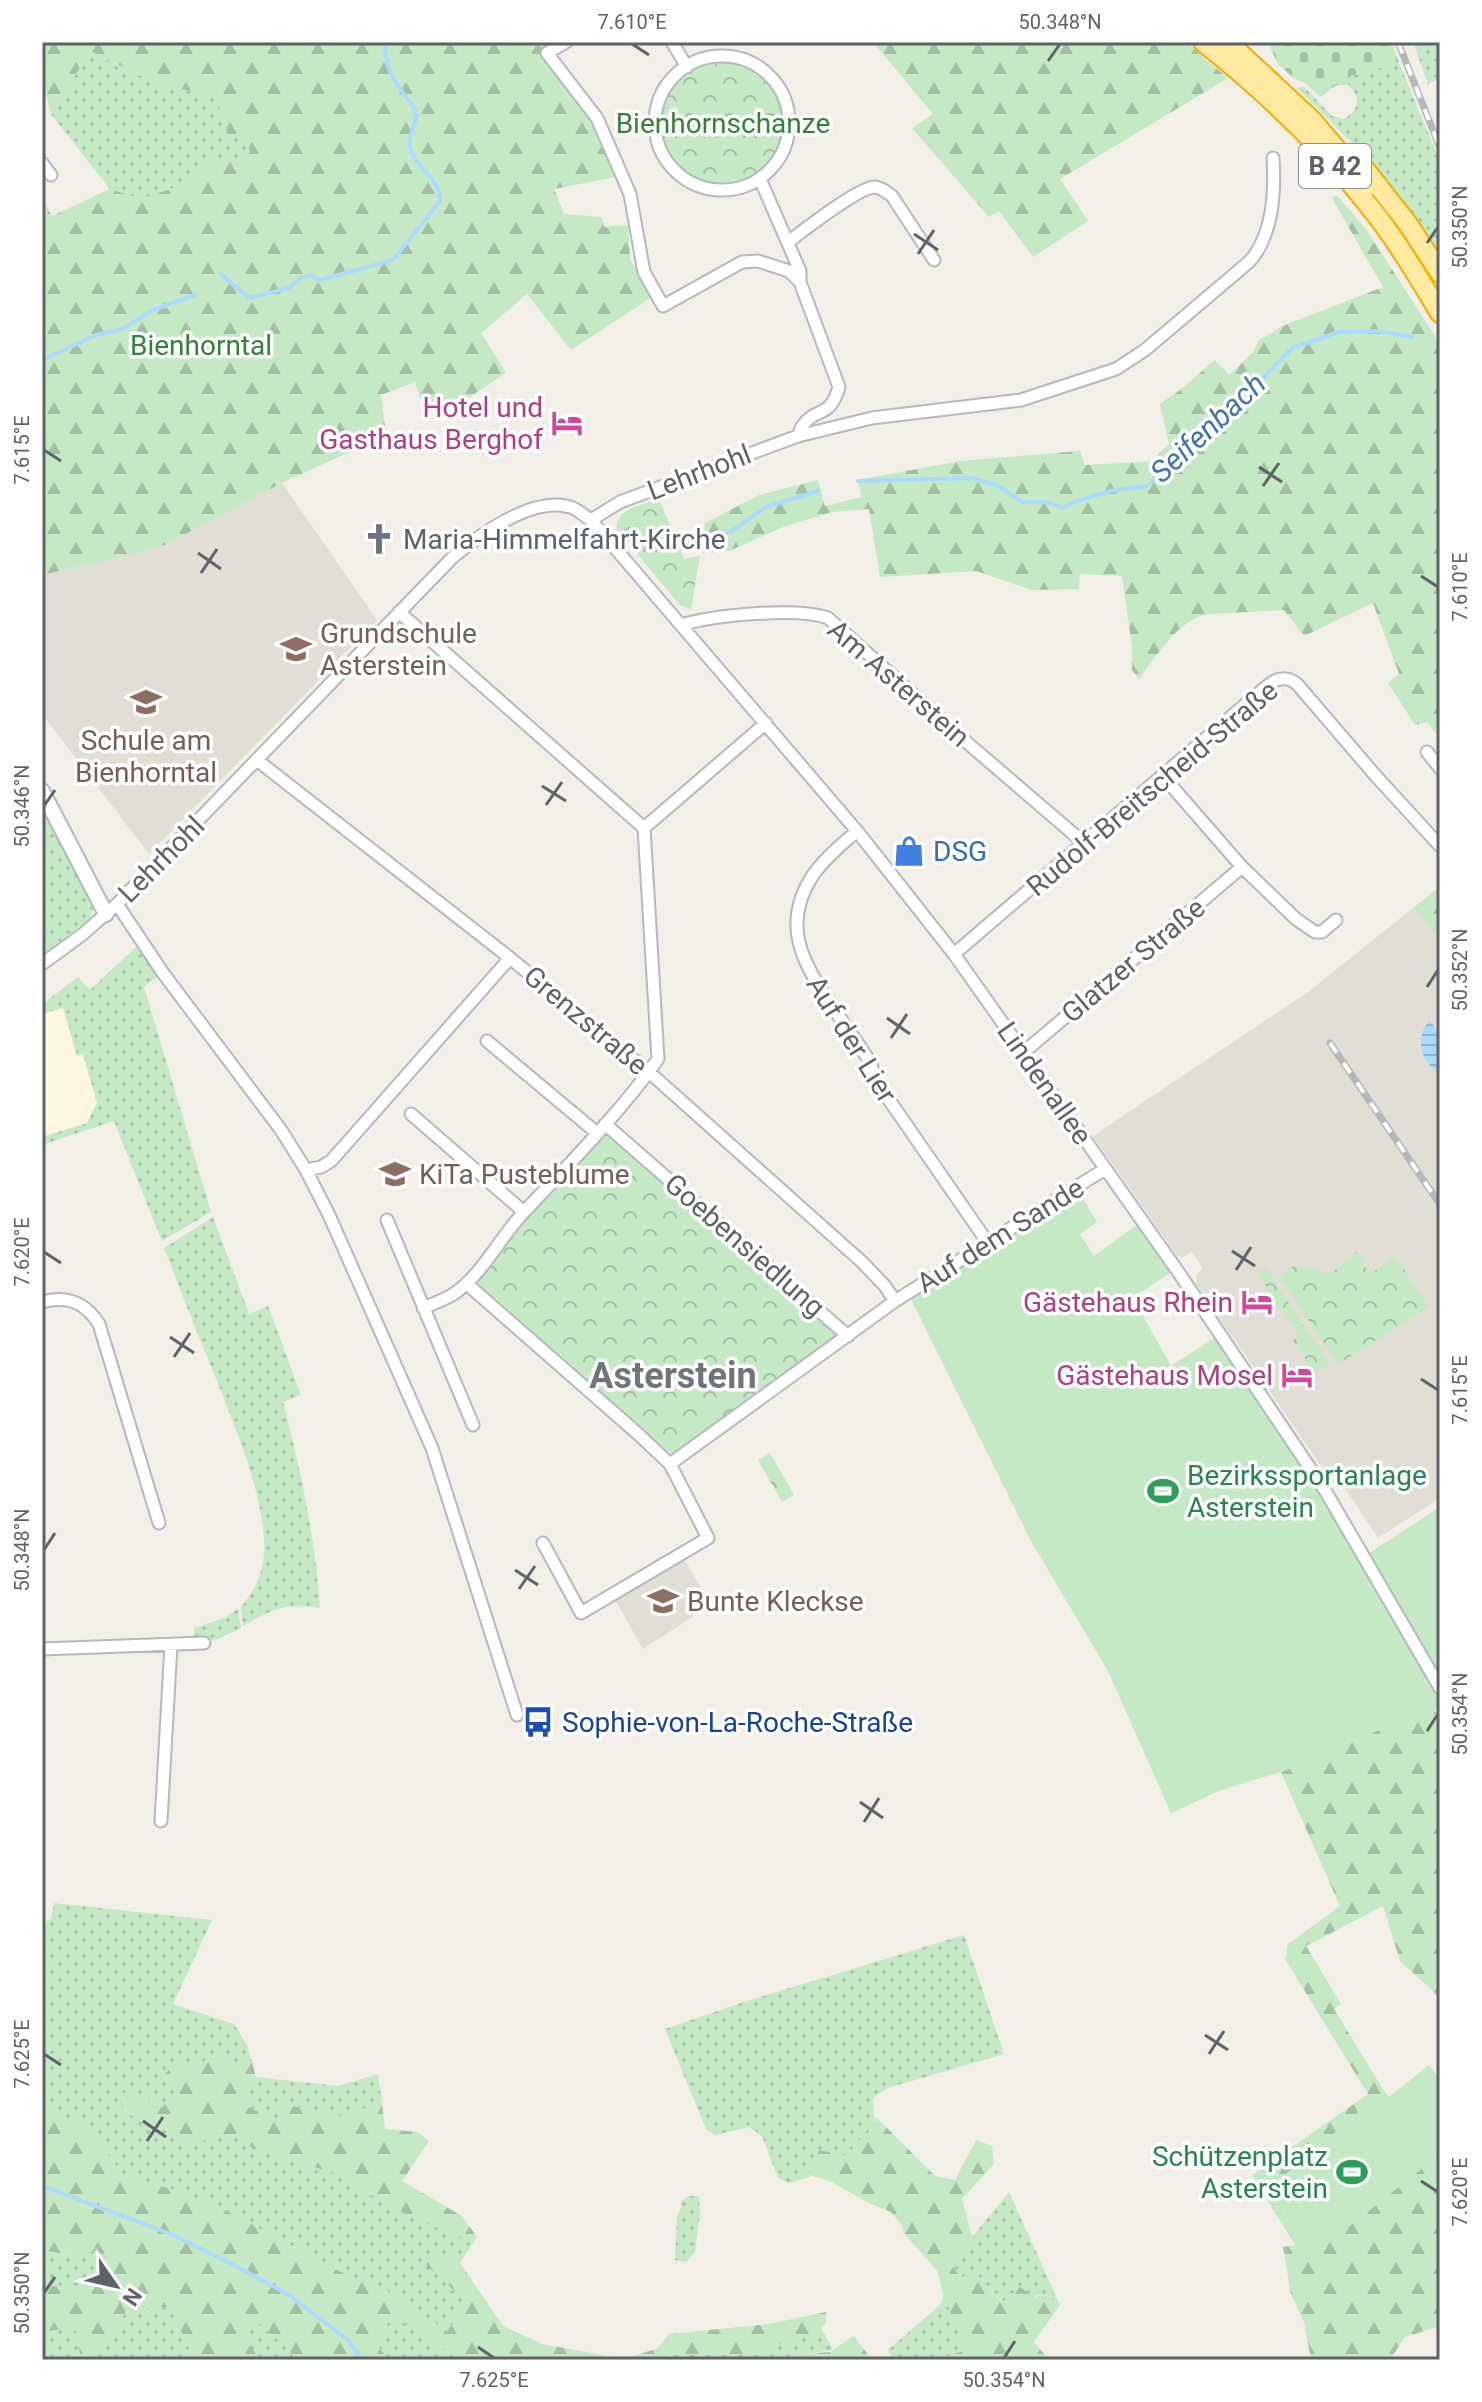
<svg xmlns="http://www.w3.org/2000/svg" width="1482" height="2402" font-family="Roboto,sans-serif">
  <defs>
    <pattern id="grass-dots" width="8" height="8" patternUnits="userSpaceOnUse" patternTransform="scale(2)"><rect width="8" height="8" fill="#c5e8c5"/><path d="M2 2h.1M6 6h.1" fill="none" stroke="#a3c0a4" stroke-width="1.8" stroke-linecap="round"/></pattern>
    <pattern id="forest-firs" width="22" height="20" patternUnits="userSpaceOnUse" patternTransform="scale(2)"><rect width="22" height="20" fill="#c5e8c5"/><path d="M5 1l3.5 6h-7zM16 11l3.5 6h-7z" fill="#a3c0a4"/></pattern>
    <pattern id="cemetery-stones" width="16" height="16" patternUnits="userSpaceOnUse" patternTransform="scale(2)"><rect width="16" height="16" fill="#c5e8c5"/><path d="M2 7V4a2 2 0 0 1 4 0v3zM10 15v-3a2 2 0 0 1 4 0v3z" fill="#a3c0a4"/></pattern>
    <pattern id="park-crowns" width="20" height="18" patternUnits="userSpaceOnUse" patternTransform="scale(2)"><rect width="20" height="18" fill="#c5e8c5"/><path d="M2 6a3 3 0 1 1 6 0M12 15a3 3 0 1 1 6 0" fill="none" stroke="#a3c0a4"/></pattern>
    <pattern id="water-rules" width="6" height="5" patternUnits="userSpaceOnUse" patternTransform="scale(2)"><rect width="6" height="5" fill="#aadaff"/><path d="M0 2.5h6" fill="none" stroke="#8eb4d2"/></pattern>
  </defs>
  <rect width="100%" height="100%" fill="#f1efe8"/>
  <!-- commercial -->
  <path fill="#fef7e0" d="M63 1008 77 1055 83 1054 97 1103 87 1123 42 1137V1014Z"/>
  <!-- education -->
  <path fill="#e1ded6" d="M282 483 377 620 149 854 42 714V575L127 556 165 545Z
    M1413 908 1440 940V1498L1378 1538 1335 1473 1323 1469 1197 1285 1196 1275 1203 1269 1192 1252 1183 1257 1177 1256 1093 1136 1308 992Z
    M683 1557 711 1605 643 1649 613 1596Z"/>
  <!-- grass -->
  <path fill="url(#grass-dots)" d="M1413 42H1437L1440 48V78L1428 84Z
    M89 51 157 84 221 97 247 138 250 152 240 161 208 160 188 183 141 199 110 189 51 114Z
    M1399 63 1440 161V252C1399 190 1350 139 1296 88L1304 87 1332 116 1344 119C1360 111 1361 96 1348 85L1350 76Z
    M42 803 93 909 90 919 44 953 42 952Z
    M137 946 159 975 144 987 211 1212 162 1241 114 1121 42 1145V1137L87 1123 97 1103 83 1054 77 1056 63 1008 42 1014V999L45 1002 78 977 90 990Z
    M213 1217 249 1314 268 1306 301 1395 283 1402C301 1472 315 1536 320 1608 286 1603 273 1608 243 1626L241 1607C258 1588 266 1565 264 1539 261 1489 237 1432 219 1386 200 1340 182 1294 164 1248Z
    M238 1609 241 1628 218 1639 208 1641V1636H194V1628L224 1618Z
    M54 1903 212 1920 173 2004 234 2024 247 2045 252 2062 233 2063 223 2056 208 2057 179 2094 159 2109 147 2098 122 2108 137 2119 156 2127 172 2131 186 2148 215 2136 237 2135 253 2149 344 2176 385 2204 433 2226 474 2242 463 2258 438 2256 468 2303 447 2331 402 2302 373 2281 351 2277 225 2210 168 2188 123 2175 88 2128 42 2106V1923L51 1919Z
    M964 1935 1004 2054 888 2088 873 2098 875 2126C865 2137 855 2142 849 2156L816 2162 810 2168 812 2176 789 2183 778 2178 762 2136 749 2127 715 2135 706 2129 665 2029 744 2002Z
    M378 2074 382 2103 340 2116 285 2104 277 2121 243 2105 256 2077 338 2086Z
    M1009 2192 1060 2305 1045 2294 1003 2302 973 2271 962 2278 951 2263Z
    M689 2196H699L700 2215 695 2252 686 2262 675 2260 677 2216 681 2208V2201Z
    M42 2250 70 2255 97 2250V2288L42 2286Z
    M943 2295 968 2350 933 2360H893L888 2350 941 2304Z
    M170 2307 195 2360H92L127 2310Z
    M392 2317 424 2333 457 2359 464 2360H388L375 2341Z
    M259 2323 287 2348 296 2360H259L243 2334Z
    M75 2326 81 2360H42V2332Z
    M821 2328 833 2350 796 2355 803 2360H667L672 2355H759L781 2343 814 2335Z"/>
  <!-- forest -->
  <path fill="url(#forest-firs)" d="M42 42H557L543 50 592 120 616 177 554 189 564 214 602 217 604 227 628 225 630 260 655 295 571 350 527 294 481 333 506 373 465 400 424 411 415 382 381 395 387 441 343 455 282 483 165 545 127 556 42 575V199L52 216 110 189 141 199 188 183 208 159 240 161 250 152 247 138 229 135 219 112 221 97 157 84 90 51 51 114 47 97 42 93Z
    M873 42H1186L1228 78 1060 179 1088 221 1033 257 999 211 989 217 912 128 933 114Z
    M1337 195 1368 232 1440 344V738L1427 722 1415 725 1388 683 1399 674 1373 603 1304 636 1284 610 1208 614C1176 621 1158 655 1139 679L1132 670V647L1122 576 1080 574 1079 589 1032 590 976 571 880 577 869 509 832 512 783 527 729 551 702 553 705 523 759 495 818 480 825 506 862 497 857 480 960 461 1080 451 1085 465 1151 461 1169 444 1160 404 1180 390 1215 360 1229 375 1253 352 1259 340 1285 325 1383 287 1332 198Z
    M1440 886V940L1413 908Z
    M1434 1710 1440 1719V1998L1400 1961 1383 1906 1306 1946 1341 2004 1334 2009 1384 2091 1266 2191 1310 2257 1440 2154V2326L1405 2337 1390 2360H1311L1304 2322 1291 2294 1283 2247 1295 2245 1252 2175 1368 2094 1285 1959 1288 1944 1340 1906 1281 1772 1347 1745 1387 1726 1410 1722Z
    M223 2056 233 2063 252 2062 256 2077 244 2105 277 2121 284 2104 340 2116 382 2103 385 2129 418 2132 429 2141 402 2181 462 2216 477 2237 474 2242 433 2226 385 2204 344 2176 253 2149 237 2135 215 2136 186 2148 177 2144V2138L172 2131C150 2126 128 2119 117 2098L127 2091 147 2098 159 2109 179 2094 165 2074 179 2059 200 2068 207 2057Z
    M42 2106 88 2128 123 2175 168 2188 225 2210 351 2277 373 2281 402 2302 447 2331 468 2303 424 2263 438 2256 463 2258 460 2263 503 2326 542 2344 625 2359 658 2348 669 2334 769 2324 826 2312V2323L814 2335 781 2343 759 2355H672L660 2360H464L457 2359 424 2333 392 2317 375 2341 388 2360H296L287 2348 259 2324 244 2334 259 2360H195L169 2307 127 2310 93 2360H81L75 2327 42 2332V2286L97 2287 96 2251 70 2255 42 2250Z
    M876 2117 935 2176 955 2180 976 2140 992 2146 994 2164 962 2199 972 2236 951 2264 962 2278 973 2270 1002 2302 1020 2287 1035 2297 1045 2294 1060 2305 1034 2342 1049 2360H933L967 2350 943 2295 938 2272 903 2232 902 2225 891 2212 869 2203 830 2181 812 2176 810 2168 816 2162 818 2150 849 2156C851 2152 853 2146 855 2143 865 2134 875 2132 876 2117Z
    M854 2336 872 2360H803L794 2355 830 2352Z"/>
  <!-- cemetery -->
  <path fill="url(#cemetery-stones)" d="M1268 42H1391L1399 63 1350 76 1348 85H1336L1321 97 1304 82 1296 80 1278 64Z"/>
  <!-- park -->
  <path fill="url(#park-crowns)" d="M661 123a62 62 0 1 1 124 0a62 62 0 1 1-124 0Z
    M659 499 684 559 700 556 691 609 680 605 617 530C615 508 641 506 659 499Z
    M605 1132 843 1334 673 1455 471 1282Z
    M1357 1252 1370 1275 1395 1256 1429 1307 1338 1364 1280 1278C1297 1252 1311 1275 1333 1273L1342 1262Z
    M1265 1267 1329 1363 1315 1374 1293 1340 1299 1335 1257 1273Z
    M770 1453 794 1495 782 1502 758 1460Z"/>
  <!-- pitch -->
  <path fill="#c5e8c5" d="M1078 1191 1097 1222 1080 1234 1094 1256 1138 1224 1171 1272 1133 1298 1171 1366 1214 1338 1310 1476 1360 1559 1440 1507V1707L1410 1722 1387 1726 1347 1745 1281 1772 1221 1790 1171 1813 1108 1671 1031 1541 911 1299Z
    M1429 2065 1440 2080V2154L1310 2258 1266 2191 1384 2091 1389 2097Z"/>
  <!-- water -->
  <path fill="url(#water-rules)" d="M1429 1021C1445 1033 1440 1056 1440 1074 1421 1062 1414 1039 1429 1021Z"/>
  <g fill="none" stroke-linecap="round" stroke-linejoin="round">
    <!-- stream -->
    <path stroke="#aadaff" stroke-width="4" d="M221 274 249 298 289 288 301 278 310 275 320 280 393 260 440 201C441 179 414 167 410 147 407 134 419 123 415 110 413 105 407 99 404 94 390 74 385 67 385 42
      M42 360 96 335 122 329 153 310 195 295
      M858 481 971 478 997 485 1022 502H1047L1062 508 1080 500 1110 491 1147 486 1194 448 1208 429 1224 418 1292 348 1339 332 1379 331 1412 337
      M677 539 686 544 706 535 730 532 766 507 818 491
      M42 2186 171 2234 234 2265 289 2295 348 2340 362 2360"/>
    <defs>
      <path id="minor" d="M566 42 547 53 597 118 630 194 644 272 663 306 742 262 758 261 789 271 800 282
        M672 42 687 67
        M655 123a67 67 0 1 1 134 0a67 67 0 1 1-134 0Z
        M42 163 51 175
        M760 179 800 271V282L839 387C830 419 816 407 804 424 801 427 800 432 798 436
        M788 242C804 230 859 187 875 187 881 188 887 192 892 196L934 260
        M591 520 620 502 798 436 872 418 1021 400 1116 369 1145 350 1243 267C1248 263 1253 258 1256 253 1273 227 1275 188 1273 158
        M399 612 644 828
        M681 625C714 615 797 607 828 618L971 746 1084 843
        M1427 752 1440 768
        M257 760 510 958 649 1072 862 1262 885 1286 895 1301
        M1162 775 1242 867 1296 919 1315 932H1322L1336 920
        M857 831C842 844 825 858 813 875 780 925 803 963 832 1006 845 1025 858 1044 871 1063L874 1078 988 1243
        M117 904 163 973 281 1130 306 1170 329 1215 432 1448 517 1715
        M954 954 1253 698C1267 687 1279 670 1297 684L1375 775 1440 846
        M42 964 83 934 117 904 453 557C481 534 532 496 570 507 578 509 584 516 591 520L857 831 954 954 1179 1273 1326 1492 1440 1688
        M487 1041 597 1133
        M1024 1052 1242 867
        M411 1114 524 1212
        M605 1124 848 1336
        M306 1170 321 1167 331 1161 510 958
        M387 1220 473 1425
        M467 1284 637 1433 670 1464 708 1538 581 1613 543 1543
        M42 1302C67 1295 85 1302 99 1324L159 1523
        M423 1308C433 1304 443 1300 452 1295 481 1277 500 1237 524 1212 570 1163 619 1114 658 1059L644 828 766 723
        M670 1464 895 1301 1105 1169
        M42 1649 204 1643
        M161 1821 171 1645"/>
      <path id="tertiary" d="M42 791 106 914"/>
      <path id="trunk" d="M1203 42C1263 90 1322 145 1369 206 1396 239 1418 277 1440 313
        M1228 42 1312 120 1368 186
        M1364 168 1408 224 1440 273"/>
    </defs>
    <!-- minor casing -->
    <use href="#minor" stroke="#b5b8bc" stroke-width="15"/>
    <!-- tertiary casing -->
    <use href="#tertiary" stroke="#b5b8bc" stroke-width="18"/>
    <!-- trunk casing -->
    <use href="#trunk" stroke="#f9ab00" stroke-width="22"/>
    <!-- minor -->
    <use href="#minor" stroke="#fff" stroke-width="11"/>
    <!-- tertiary -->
    <use href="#tertiary" stroke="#fff" stroke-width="14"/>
    <!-- trunk -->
    <use href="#trunk" stroke="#feeaa1" stroke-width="18"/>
    <defs>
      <path id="rail" d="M1398 42 1440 148
        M1330 1043 1439 1203"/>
    </defs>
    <!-- rail casing -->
    <use href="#rail" stroke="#b6b7b8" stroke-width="7"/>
    <!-- rail -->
    <use href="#rail" stroke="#fff" stroke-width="4" stroke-dasharray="12" stroke-linecap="butt"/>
  </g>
  <!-- ticks -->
  <path fill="none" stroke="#5f6368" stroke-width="3" d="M632 44 649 55M1048 61 1060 44M914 234 938 250M1427 243 1438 227M918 254 934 230M44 450 61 461M1259 467 1282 482M1263 486 1279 463M198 553 221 569M201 573 217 549M1421 576 1438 587M542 786 566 801M546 805 562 782M44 806 55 790M1427 987 1438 970M887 1018 910 1034M891 1038 907 1014M1232 1251 1255 1266M44 1252 61 1263M1236 1270 1251 1247M170 1337 194 1353M174 1357 190 1333M1421 1379 1438 1390M44 1550 55 1533M515 1570 538 1585M519 1589 535 1566M1427 1731 1438 1714M860 1802 883 1818M864 1822 879 1798M1205 2035 1228 2050M44 2054 61 2065M1209 2054 1224 2031M143 2121 166 2137M147 2141 163 2117M1421 2181 1438 2192M44 2293 55 2277M478 2347 494 2358M1004 2358 1015 2341"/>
  <!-- icons -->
  <defs>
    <symbol id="hotel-bare" viewBox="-9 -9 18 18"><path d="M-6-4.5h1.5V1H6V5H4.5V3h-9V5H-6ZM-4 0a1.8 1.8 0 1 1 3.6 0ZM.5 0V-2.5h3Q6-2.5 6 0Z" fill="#d1479c" stroke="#fff" stroke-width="2.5" paint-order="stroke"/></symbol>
    <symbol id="church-bare" viewBox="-9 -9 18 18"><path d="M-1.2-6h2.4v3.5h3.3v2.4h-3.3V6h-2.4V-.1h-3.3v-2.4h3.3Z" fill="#6b7280" stroke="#fff" stroke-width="2.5" paint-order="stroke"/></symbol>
    <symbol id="school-bare" viewBox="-9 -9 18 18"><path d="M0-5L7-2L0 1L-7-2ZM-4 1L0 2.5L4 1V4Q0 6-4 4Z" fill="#8d6e63" stroke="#fff" stroke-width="2.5" paint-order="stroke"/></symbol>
    <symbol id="shop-bare" viewBox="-9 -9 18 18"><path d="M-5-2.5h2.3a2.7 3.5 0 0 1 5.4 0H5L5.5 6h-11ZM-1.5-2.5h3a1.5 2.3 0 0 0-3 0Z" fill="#3f7fe0" stroke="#fff" stroke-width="2.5" paint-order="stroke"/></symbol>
    <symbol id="stadium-bare" viewBox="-9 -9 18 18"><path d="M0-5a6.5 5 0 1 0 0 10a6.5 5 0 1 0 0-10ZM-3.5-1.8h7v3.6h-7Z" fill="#2e9e5b" stroke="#fff" stroke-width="2.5" paint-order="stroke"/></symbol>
    <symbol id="bus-bare" viewBox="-9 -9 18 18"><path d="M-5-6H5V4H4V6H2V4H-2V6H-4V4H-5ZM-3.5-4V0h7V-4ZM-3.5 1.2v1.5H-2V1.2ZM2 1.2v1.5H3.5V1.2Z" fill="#1a4fb4" stroke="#fff" stroke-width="2.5" paint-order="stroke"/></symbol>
  </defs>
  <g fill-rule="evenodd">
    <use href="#hotel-bare" x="545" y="401" width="44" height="44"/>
    <use href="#church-bare" x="357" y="517" width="44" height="44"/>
    <use href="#school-bare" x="274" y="627" width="44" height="44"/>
    <use href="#school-bare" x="124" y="680" width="44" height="44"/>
    <use href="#shop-bare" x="887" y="829" width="44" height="44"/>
    <use href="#school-bare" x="373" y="1152" width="44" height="44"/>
    <use href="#hotel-bare" x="1235" y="1280" width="44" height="44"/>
    <use href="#hotel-bare" x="1275" y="1353" width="44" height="44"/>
    <use href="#stadium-bare" x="1141" y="1469" width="44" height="44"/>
    <use href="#school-bare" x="641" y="1579" width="44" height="44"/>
    <use href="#bus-bare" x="516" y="1700" width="44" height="44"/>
    <use href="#stadium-bare" x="1330" y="2150" width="44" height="44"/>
  </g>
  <g text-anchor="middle" stroke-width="7" stroke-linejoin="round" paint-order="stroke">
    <!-- shield labels -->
    <rect fill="#fff" stroke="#8f9295" stroke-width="2" x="1299" y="144" width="72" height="44" rx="6"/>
    <g font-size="26" font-weight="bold" fill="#5f6368">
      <text x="1335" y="175">B 42</text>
    </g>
    <!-- park labels -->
    <g font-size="28" fill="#348238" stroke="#fff">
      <text x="723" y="133">Bienhornschanze</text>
      <text x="201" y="355">Bienhorntal</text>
    </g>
    <!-- hotel labels -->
    <g font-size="28" fill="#b23c85" stroke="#fff" text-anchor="end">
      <text x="543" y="417">Hotel und<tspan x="543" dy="32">Gasthaus Berghof</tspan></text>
      <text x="1233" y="1312">Gästehaus Rhein</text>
      <text x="1273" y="1385">Gästehaus Mosel</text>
    </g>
    <!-- street labels -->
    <g font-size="28" fill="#5f6368" stroke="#fff">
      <text transform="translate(699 472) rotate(-21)" y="10">Lehrhohl</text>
      <text transform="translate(899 683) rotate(41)" y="10">Am Asterstein</text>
      <text transform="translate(1152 788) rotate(-40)" y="10">Rudolf-Breitscheid-Straße</text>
      <text transform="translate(161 859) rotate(-45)" y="10">Lehrhohl</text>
      <text transform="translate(1133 960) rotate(-40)" y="10">Glatzer Straße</text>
      <text transform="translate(586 1020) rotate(40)" y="10">Grenzstraße</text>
      <text transform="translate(852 1039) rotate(58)" y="10">Auf der Lier</text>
      <text transform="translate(1045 1083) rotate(55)" y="10">Lindenallee</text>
      <text transform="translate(1000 1235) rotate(-32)" y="10">Auf dem Sande</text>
      <text transform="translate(745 1245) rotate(41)" y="10">Goebensiedlung</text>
    </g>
    <!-- worship labels -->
    <g font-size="28" fill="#5b616d" stroke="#fff" text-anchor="start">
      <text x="403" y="549">Maria-Himmelfahrt-Kirche</text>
    </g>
    <!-- education labels -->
    <g font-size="28" fill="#785e54" stroke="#fff" text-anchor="start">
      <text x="320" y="643">Grundschule<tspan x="320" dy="32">Asterstein</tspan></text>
      <text x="146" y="750" text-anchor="middle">Schule am<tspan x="146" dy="32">Bienhorntal</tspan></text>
      <text x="419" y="1184">KiTa Pusteblume</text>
      <text x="687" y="1611">Bunte Kleckse</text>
    </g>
    <!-- shop labels -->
    <g font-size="28" fill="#366cbe" stroke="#fff" text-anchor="start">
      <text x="933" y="861">DSG</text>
    </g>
    <!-- leisure labels -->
    <g font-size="28" fill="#27864d" stroke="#fff" text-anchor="start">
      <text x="1187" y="1485">Bezirkssportanlage<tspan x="1187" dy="32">Asterstein</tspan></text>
      <text x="1328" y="2166" text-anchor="end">Schützenplatz<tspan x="1328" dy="32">Asterstein</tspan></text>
    </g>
    <!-- transit labels -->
    <g font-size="28" fill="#164399" stroke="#fff" text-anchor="start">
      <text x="562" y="1732">Sophie-von-La-Roche-Straße</text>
    </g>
    <!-- water labels -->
    <g font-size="30" font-style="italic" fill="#4174aa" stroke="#fff">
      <text transform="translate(1208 428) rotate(-43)" y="10">Seifenbach</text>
    </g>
    <!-- district labels -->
    <g font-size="36" font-weight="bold" fill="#70757a" stroke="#fff">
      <text x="673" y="1388">Asterstein</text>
    </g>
  </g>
  <!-- border -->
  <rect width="1482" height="2402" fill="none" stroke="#ffffff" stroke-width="88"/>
  <!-- north arrow -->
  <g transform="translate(116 2286) rotate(124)" stroke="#ffffff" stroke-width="6" paint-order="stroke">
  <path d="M0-6L14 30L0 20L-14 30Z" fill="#5f6368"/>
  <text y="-12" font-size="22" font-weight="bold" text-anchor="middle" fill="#5f6368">N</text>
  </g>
  <rect x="44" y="44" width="1394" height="2314" fill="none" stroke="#5f6368" stroke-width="3"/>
  <g font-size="20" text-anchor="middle" fill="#5f6368">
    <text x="632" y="29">7.610°E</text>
    <text x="1060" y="29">50.348°N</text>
    <text transform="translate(1460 227) rotate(-90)" y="7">50.350°N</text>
    <text transform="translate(22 450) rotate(-90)" y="7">7.615°E</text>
    <text transform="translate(1460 587) rotate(-90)" y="7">7.610°E</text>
    <text transform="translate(22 806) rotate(-90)" y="7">50.346°N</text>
    <text transform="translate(1460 970) rotate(-90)" y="7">50.352°N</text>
    <text transform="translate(22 1252) rotate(-90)" y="7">7.620°E</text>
    <text transform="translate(1460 1390) rotate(-90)" y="7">7.615°E</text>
    <text transform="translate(22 1550) rotate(-90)" y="7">50.348°N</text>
    <text transform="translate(1460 1714) rotate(-90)" y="7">50.354°N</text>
    <text transform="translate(22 2054) rotate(-90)" y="7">7.625°E</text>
    <text transform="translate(1460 2192) rotate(-90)" y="7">7.620°E</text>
    <text transform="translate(22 2293) rotate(-90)" y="7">50.350°N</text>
    <text x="494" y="2387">7.625°E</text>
    <text x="1004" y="2387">50.354°N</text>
  </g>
</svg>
